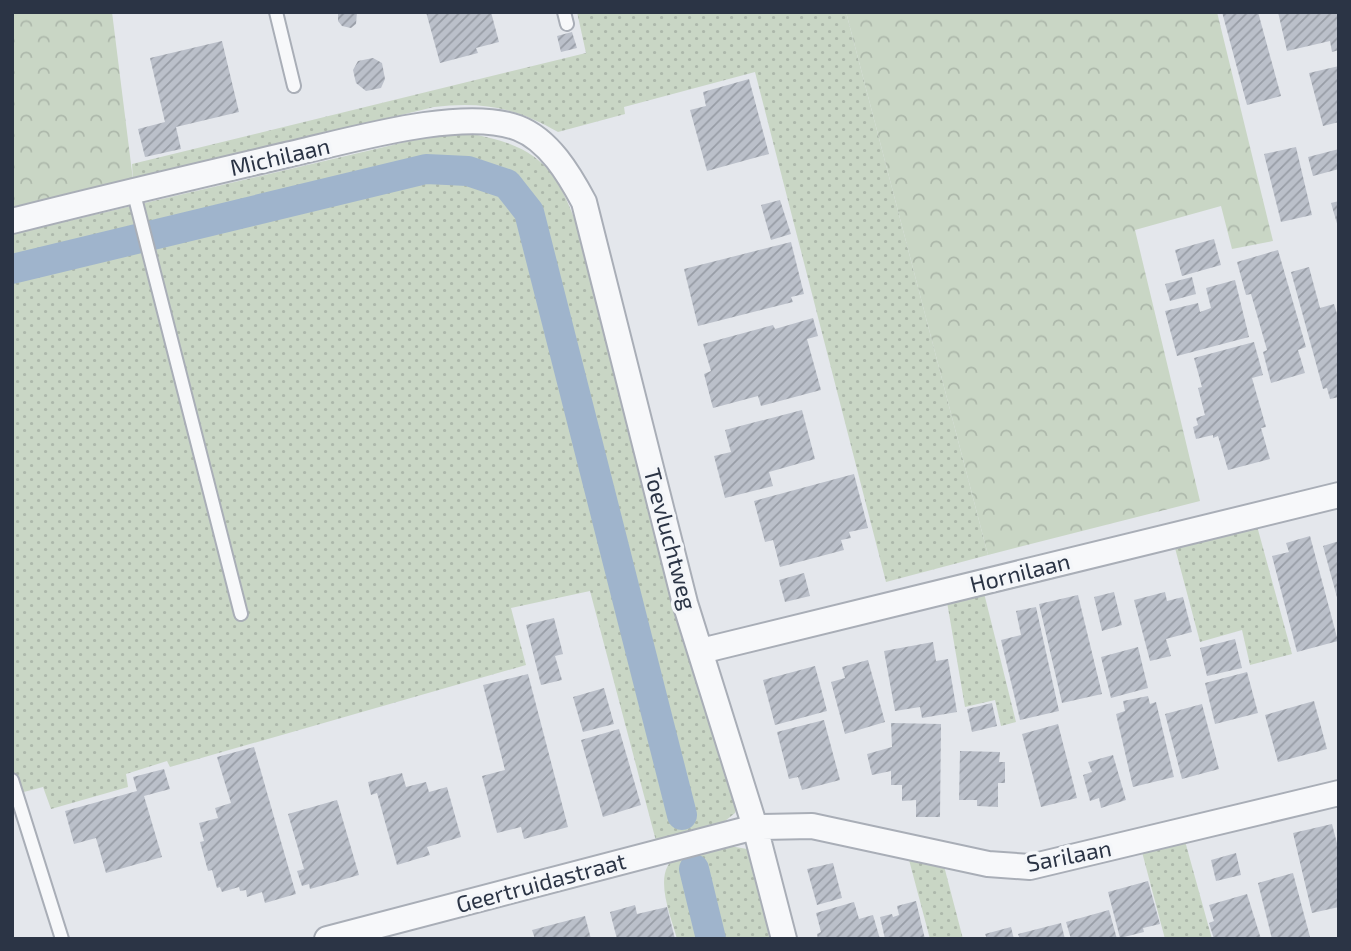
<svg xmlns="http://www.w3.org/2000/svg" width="1351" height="951" font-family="'Exo 2',sans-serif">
  <defs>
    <pattern id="grass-dots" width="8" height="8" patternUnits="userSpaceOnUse" patternTransform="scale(1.75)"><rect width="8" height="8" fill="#c9d6c5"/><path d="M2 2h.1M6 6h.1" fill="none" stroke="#adb8ab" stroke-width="1.8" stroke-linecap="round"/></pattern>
    <pattern id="forest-crowns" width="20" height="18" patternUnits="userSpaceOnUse" patternTransform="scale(1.75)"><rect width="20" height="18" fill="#c9d6c5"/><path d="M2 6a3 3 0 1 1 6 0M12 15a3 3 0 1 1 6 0" fill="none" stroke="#adb8ab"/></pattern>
    <pattern id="building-hatch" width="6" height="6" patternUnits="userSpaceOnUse" patternTransform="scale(1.75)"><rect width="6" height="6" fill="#bbc0ca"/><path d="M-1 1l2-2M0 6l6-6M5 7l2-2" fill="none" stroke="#989da6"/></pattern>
  </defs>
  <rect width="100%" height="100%" fill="#e4e7ec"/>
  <!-- grass -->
  <path fill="url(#grass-dots)" d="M577 12H846L988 555 886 582 755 72 624 107 625 114 558 132C517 108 482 101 434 107L133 180 132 164 586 53Z
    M461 132C540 145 556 166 582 239L676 619 738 803 735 813 720 825 656 841 590 591 511 608 526 665 170 767 167 761 126 774 128 787 51 809 43 787 20 793 12 769V234L431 136Z
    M1257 526 1292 654 1250 665 1242 630 1200 642 1175 548Z
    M984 593 1016 722 1001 726 995 700 965 707 947 602Z
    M1185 841 1212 939H1165L1142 852Z
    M724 845 747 849 753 858 773 939H677C671 915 649 868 681 854 693 848 711 847 724 845Z
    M908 856 944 866 963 939H930Z"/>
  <!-- forest -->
  <path fill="url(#forest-crowns)" d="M12 12H112L133 180 12 211Z
    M846 12H1217L1273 241 1232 249 1221 206 1135 230 1200 501 988 555Z"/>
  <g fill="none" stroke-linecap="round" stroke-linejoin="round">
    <!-- canal -->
    <path stroke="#9fb4cc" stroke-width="30" d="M12 269 426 169 468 171 507 184 529 212 682 815
      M694 869 711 939"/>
  </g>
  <!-- building -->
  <path fill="url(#building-hatch)" d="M338 12H357L356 24 351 28 342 26 338 21Z
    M426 12H491L499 42 476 48 478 53 440 63Z
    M1222 12H1258L1281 96 1247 105Z
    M1278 12H1339V50L1332 52 1330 41 1287 51Z
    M572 32 577 48 561 52 557 36Z
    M222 41 239 112 176 127 181 149 145 157 138 129 165 122 150 58Z
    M373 58 382 63 385 79 381 88 366 91 356 83 353 70 358 61Z
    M1339 66V122L1323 126 1309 73Z
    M749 79 769 154 707 171 690 110 706 106 703 92Z
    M1296 147 1312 215 1281 222 1264 154Z
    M1339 149V169L1313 176 1308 157Z
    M780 200 791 234 771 240 761 205Z
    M1339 201V227H1338L1331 203Z
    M1214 239 1221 265 1182 276 1175 250Z
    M791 242 804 294 791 297 793 302 698 326 684 269Z
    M1278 250 1306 347 1298 350 1305 373 1271 383 1263 352 1267 350 1251 294 1246 295 1237 262Z
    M1309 267 1320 308 1334 304 1339 320V397L1330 399 1327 388 1323 389 1291 272Z
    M1192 277 1196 294 1170 301 1165 284Z
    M1235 280 1249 337 1177 356 1165 311 1198 303 1200 312 1211 308 1206 288Z
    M813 318 818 336 807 339 821 390 761 406 758 396 713 408 704 374 711 371 703 344 773 325 775 329Z
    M1254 342 1263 375 1252 378 1266 427 1261 428 1270 459 1228 470 1218 436 1213 438V435L1196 439 1193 427 1198 425 1196 418 1205 415 1198 388 1202 387 1194 358Z
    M802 410 815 459 769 472 773 486 725 498 714 456 731 452 725 430Z
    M854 474 868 528 849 532 851 538 841 540 844 550 780 567 773 540 765 542 754 501Z
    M1310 536 1338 641 1297 652 1272 556 1289 552 1286 543Z
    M1339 541V601H1338L1323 546Z
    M804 573 810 596 785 602 779 580Z
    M1114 592 1122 625 1102 631 1094 597Z
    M1165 592 1167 601 1183 597 1192 632 1166 639 1171 656 1150 661 1134 600Z
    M1078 595 1102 694 1062 703 1039 604Z
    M1036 607 1059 711 1020 720 1001 640 1021 635 1016 611Z
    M554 618 563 654 555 656 562 680 541 685 526 625Z
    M1235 639 1242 668 1207 676 1200 648Z
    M933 642 936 661 948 659 957 712 922 718 920 707 895 711 884 651Z
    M1138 647 1148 688 1111 698 1101 657Z
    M868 660 885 722 845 734 831 682 845 678 842 667Z
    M815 666 827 711 775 725 763 680Z
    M1247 672 1258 713 1215 724 1205 683Z
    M528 674 568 827 524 839 521 827 497 833 482 776 505 770 483 685Z
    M604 688 614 724 583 732 573 697Z
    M1148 696 1150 704 1156 702 1174 777 1133 787 1116 714 1125 711 1123 701Z
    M1314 701 1327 749 1278 762 1265 715Z
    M992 703 997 726 972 732 967 709Z
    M1202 704 1219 769 1182 779 1165 714Z
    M824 720 840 780 802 790 798 777 789 779 777 732Z
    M891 723 941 724 940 817H916V800L902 801V785H891V771L872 775 867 754 892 747Z
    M1058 724 1077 798 1041 807 1022 734Z
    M619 729 641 805 603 817 581 740Z
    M254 747 296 894 265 903 262 892 247 897 246 890 240 891 239 887 222 892 220 887 217 888 212 870 208 871 200 842 204 841 199 823 218 818 215 808 231 803 217 757Z
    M960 751 1000 752 999 762H1005V783H998V807L977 806V800H959Z
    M1113 755 1126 800 1101 808 1099 798 1090 801 1083 775 1092 772 1088 762Z
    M164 769 170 789 144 796 162 857 106 873 96 838 74 844 65 811 137 791 133 777Z
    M402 773 406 787 426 782 429 792 447 787 461 837 427 847 430 855 397 865 377 793 371 795 368 782Z
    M337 800 359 875 310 889 309 884 302 886 297 871 304 869 288 814Z
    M1332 824 1339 851V907L1312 913 1293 833Z
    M1236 853 1241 875 1216 881 1211 860Z
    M833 863 842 898 817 905 807 869Z
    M1293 873 1310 937 1272 939 1258 883Z
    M1148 881 1160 924 1143 928 1144 932 1120 938 1108 892Z
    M1247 894 1261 939H1214L1209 923 1214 921 1209 905Z
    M916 901 925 939H885L880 917 892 914 893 917 899 915 897 906Z
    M854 902 859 919 873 915 880 939H818L817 934 821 932 816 913Z
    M635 905 637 914 667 907 675 939H617L610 912Z
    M1109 910 1117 939H1071L1066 922Z
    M585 916 591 939H535L532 930Z
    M1061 923 1065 939H1020L1018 934Z
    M1011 927 1014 939H987L985 934Z"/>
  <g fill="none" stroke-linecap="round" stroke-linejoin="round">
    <defs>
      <path id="service" d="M276 12 294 86
        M564 12 567 24
        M133 190 241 614
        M12 780 62 939"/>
      <path id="minor" d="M12 221C102 198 192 177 282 156 342 143 461 106 518 128 549 140 569 174 584 202L685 603 755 827 784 939
        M701 651 1339 495
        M327 939 755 827 812 826 988 864 1030 867 1339 793"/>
    </defs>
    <!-- service casing -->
    <use href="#service" stroke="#a9aeb7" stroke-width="16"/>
    <!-- minor casing -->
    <use href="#minor" stroke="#a9aeb7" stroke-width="28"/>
    <!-- service -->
    <use href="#service" stroke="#f7f8fa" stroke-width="12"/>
    <!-- minor -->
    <use href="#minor" stroke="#f7f8fa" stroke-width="24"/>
  </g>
  <g text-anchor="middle" stroke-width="7" stroke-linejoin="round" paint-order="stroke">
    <!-- street labels -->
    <g font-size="23" fill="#2b3445" stroke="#f4f6f9">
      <text transform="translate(280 157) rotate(-13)" y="8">Michilaan</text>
      <text transform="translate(670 539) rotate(75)" y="8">Toevluchtweg</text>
      <text transform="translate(1020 573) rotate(-14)" y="8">Hornilaan</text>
      <text transform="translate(1069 856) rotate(-11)" y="8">Sarilaan</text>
      <text transform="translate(541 883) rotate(-15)" y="8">Geertruidastraat</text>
    </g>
  </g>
  <!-- border -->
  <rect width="1351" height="951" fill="none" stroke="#2b3445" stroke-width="28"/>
</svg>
